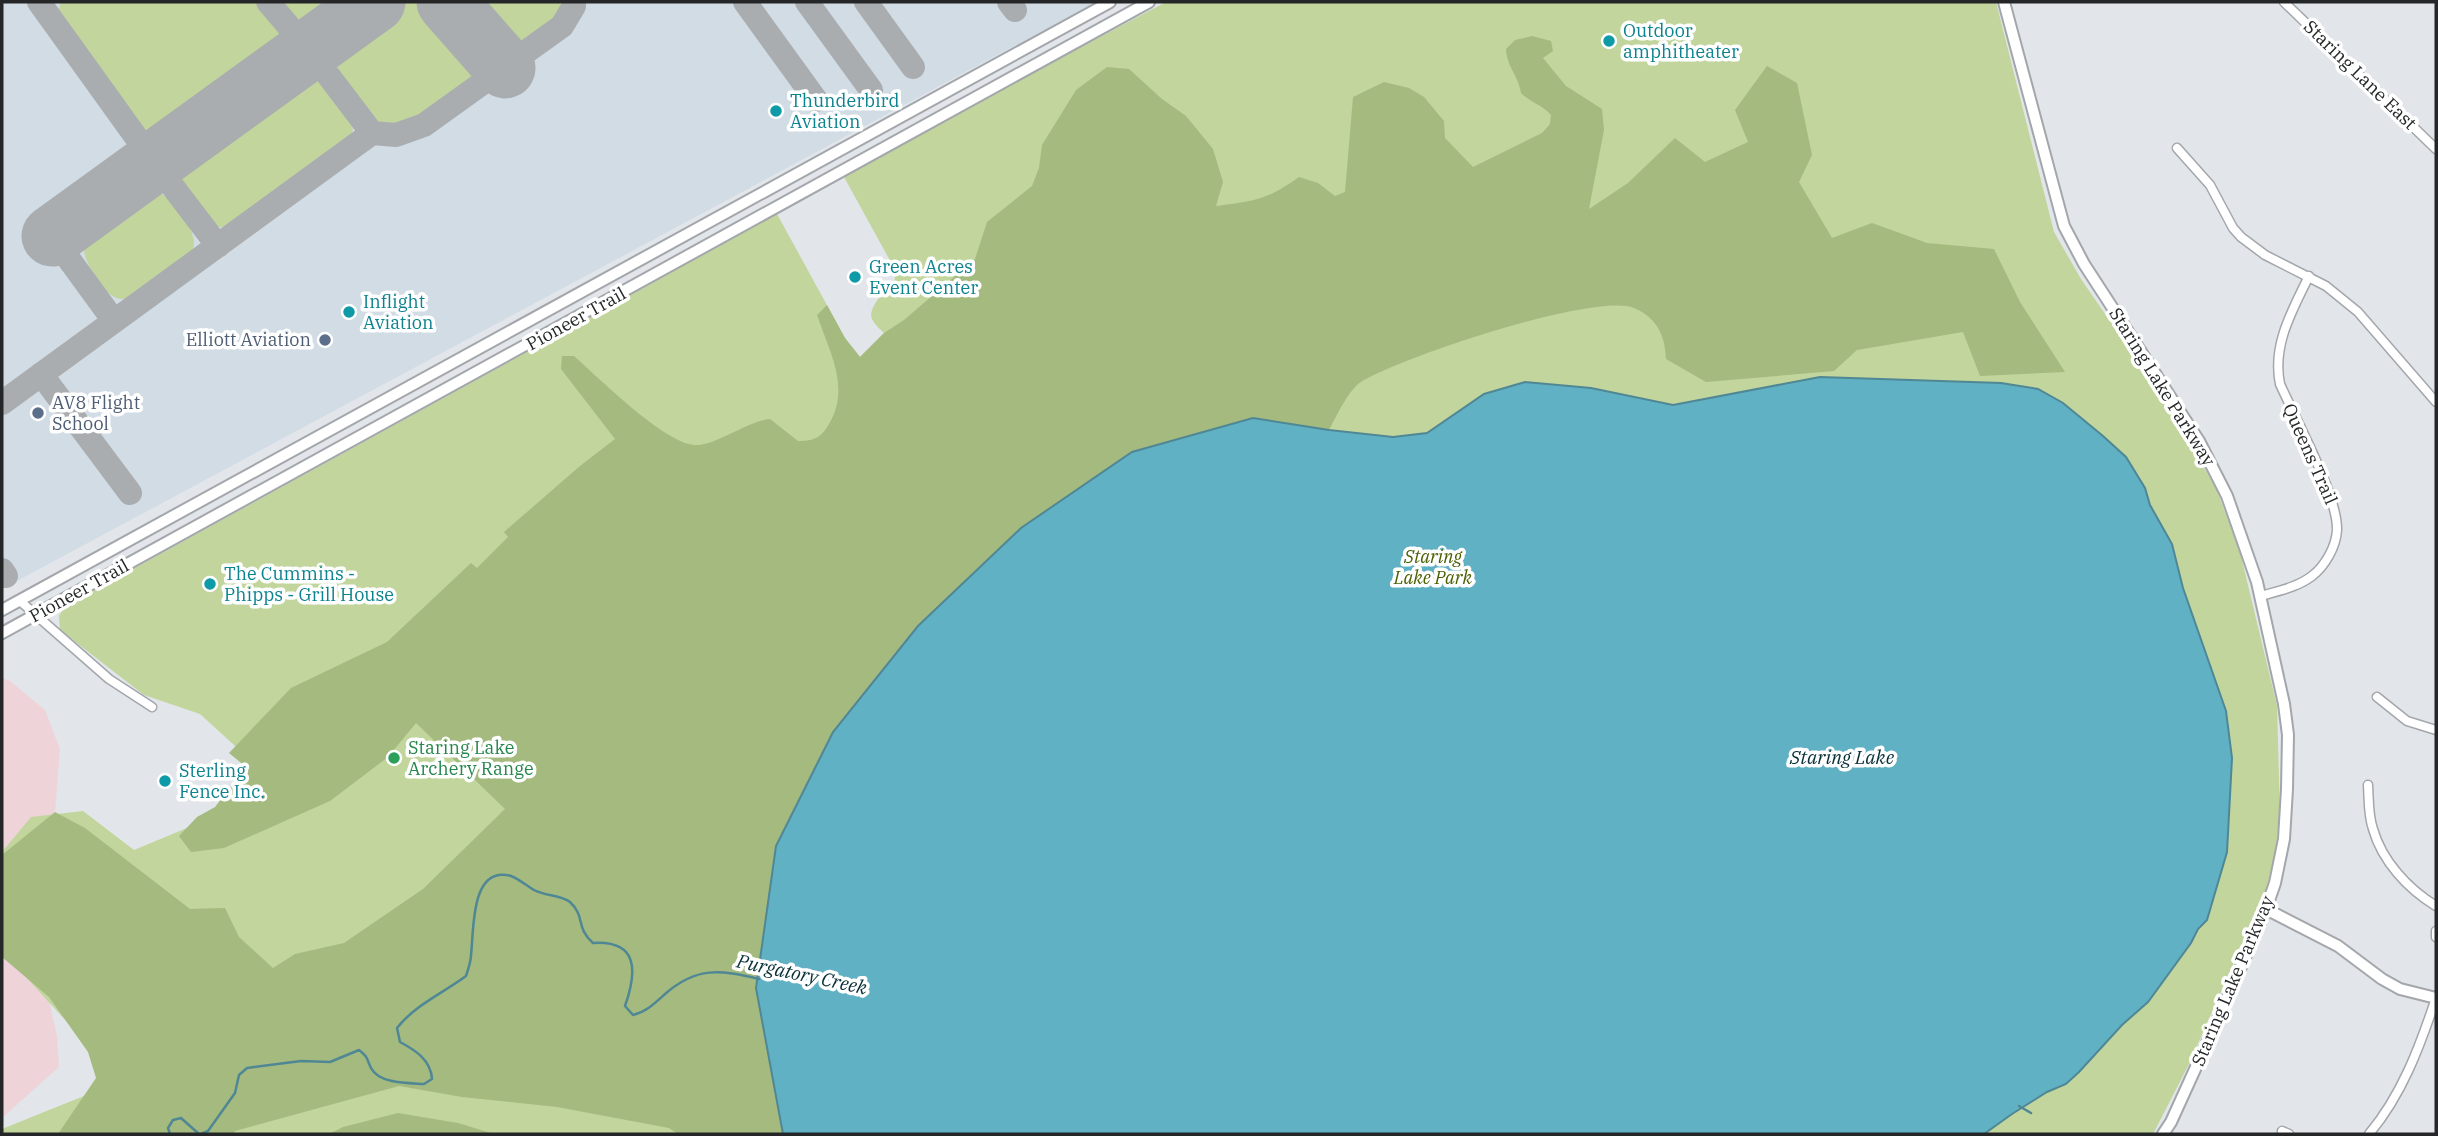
<svg xmlns="http://www.w3.org/2000/svg" width="2438" height="1136" font-family="'IBM Plex Serif',serif">
  <rect width="100%" height="100%" fill="#e2e6ea"/>
  <!-- commercial -->
  <path fill="#eed4d9" d="M2 678 10 681 45 710 60 749 55 812 2 855Z
    M2 954 48 996 57 1036 59 1067 2 1118Z"/>
  <!-- built -->
  <path fill="#d2dce5" d="M2 2H1096L2 589Z"/>
  <!-- green -->
  <path fill="#c1d59c" d="M61 2H258L284 34V44L279 54 170 132C157 137 151 137 140 128L60 19 58 12Z
    M281 2H350C317 26 312 37 281 2Z
    M404 2H425L473 57 476 72C466 92 402 137 379 123 365 115 349 85 339 71 336 64 338 56 340 48Z
    M468 2H566C562 16 552 22 541 30 535 34 529 40 523 43 501 52 480 15 468 2Z
    M1166 2H1996L2054 232 2081 279 2160 394 2216 488 2240 552 2277 706 2280 814 2275 854 2266 890 2188 1066 2153 1134H2V1129L121 1081 2 951V852L31 817 83 811 134 850 211 818 257 782 245 755 200 714 144 695 60 630 59 616 64 607 777 214 845 338 860 357 884 333C880 329 874 324 872 319 867 307 888 288 895 279L893 266 844 177 1017 81Z
    M306 75 324 80 350 117 353 130 346 143 234 224C224 228 217 229 208 222 196 205 171 183 184 162L300 77Z
    M149 189C168 190 200 231 193 249 189 260 137 299 125 299 113 300 106 291 100 282 71 244 84 235 118 210 128 203 138 194 149 189Z"/>
  <!-- forest -->
  <path fill="#a5ba7f" d="M1532 36 1551 41 1553 51 1543 58 1566 86 1602 109 1604 130 1589 209 1628 183 1675 138 1705 162 1748 142 1735 110 1767 66 1797 83 1812 155 1799 182 1832 238 1872 223 1927 243 1994 249 2020 302 2065 372 1980 376 1963 332 1857 350 1834 371 1706 382 1666 359C1665 335 1657 318 1634 308 1595 292 1399 358 1361 382 1349 389 1336 417 1329 430L1253 418 1132 452 1021 528 918 626 776 846 756 988 783 1134H678L669 1128 557 1107 462 1097 399 1086 235 1131 234 1134H58L96 1078 88 1052 49 997 2 957V855L55 812 85 828 190 909 225 908 239 937 273 968 295 954 344 943 423 889 505 809 416 723 388 757 330 801 224 848 191 852 179 836 197 817 215 807 246 767 229 753 291 688 387 642 471 563 477 568 508 537 504 532 580 466 615 439 561 369 562 356H574C599 378 663 442 694 445 714 447 747 421 770 419L798 441C814 441 821 438 829 424 851 387 829 351 817 315L827 305 845 338 860 357 884 333 904 320 975 259 987 222 1032 186 1039 168 1042 145 1076 90 1107 67 1129 69 1162 99 1186 116 1213 149 1223 182 1216 206C1254 201 1267 200 1299 177L1318 183 1335 196 1345 192 1353 97 1384 82 1409 88 1424 97 1444 121 1445 138 1473 167 1542 133 1550 124 1551 115C1544 106 1530 102 1521 93 1518 74 1507 68 1506 49L1515 40Z
    M398 1113 458 1123 494 1134H329L343 1127Z"/>
  <!-- water -->
  <path fill="#61b1c4" stroke="#4f8795" stroke-width="2" d="M1820 377 2001 383 2038 389 2063 403 2103 436 2126 457 2145 488 2150 505 2172 544 2183 588 2226 711 2232 758 2227 852 2207 920 2198 929 2191 943 2148 1002 2122 1025 2079 1072 2066 1084 2047 1092 2012 1114 1984 1134H783L756 988 776 846 833 732 918 626 1021 528 1132 452 1253 418 1329 430 1393 437 1427 433 1484 394 1525 382 1591 388 1673 405Z"/>
  <g fill="none" stroke-linecap="round" stroke-linejoin="round">
    <!-- stream -->
    <path stroke="#4f8795" stroke-width="2.5" d="M2019 1106 2031 1113
      M170 1134 168 1128 173 1120 181 1118 199 1134
      M201 1134 208 1131 235 1093 239 1075 247 1068 301 1061 330 1062 359 1050C369 1058 366 1058 371 1068 379 1084 409 1083 424 1084L432 1079C431 1060 415 1050 400 1042L397 1028C415 1005 443 993 466 976 468 969 471 962 471 955 474 931 470 865 511 876 519 879 527 886 534 890 545 896 561 895 570 902 586 917 575 927 593 943 639 940 637 972 625 1006L633 1015C646 1012 655 1003 665 994 697 966 720 970 759 979"/>
    <!-- taxiway -->
    <path stroke="#aaadb0" stroke-width="24" d="M39 2 154 162 218 246
      M268 2 309 50 372 133
      M745 2 816 100
      M807 2 871 90
      M866 2 913 67
      M1009 2 1015 10
      M52 236 114 321
      M41 374 130 493
      M2 403 372 133 396 135 424 125 562 26 574 6V2
      M2 570 6 576"/>
    <!-- runway -->
    <path stroke="#aaadb0" stroke-width="61" d="M447 2 505 68
      M52 236 375 2"/>
    <defs>
      <path id="street" d="M2284 2 2436 149
        M2177 148 2210 185 2233 228 2241 237 2265 255 2326 286 2358 312 2436 402
        M2261 596C2278 591 2298 587 2312 576 2325 566 2336 547 2337 530 2338 496 2295 418 2280 384 2272 345 2292 311 2309 276
        M20 601 109 679 152 707
        M2377 697 2407 721 2436 730
        M2368 785C2369 800 2368 815 2373 829 2382 861 2408 889 2436 906
        M2436 931V937
        M2282 1131 2289 1134
        M2369 1134C2402 1095 2420 1046 2436 998"/>
      <path id="secondary" d="M2004 2 2064 226 2084 264 2199 441 2227 496 2257 582 2284 704 2288 735 2287 789 2284 839 2275 883 2266 909 2231 990 2171 1122 2163 1134
        M2 610 1110 2
        M2 633 1149 2
        M2266 909 2338 946 2382 979 2400 989 2436 998"/>
    </defs>
    <!-- street casing -->
    <use href="#street" stroke="#a3a7ab" stroke-width="11"/>
    <!-- secondary casing -->
    <use href="#secondary" stroke="#a3a7ab" stroke-width="14"/>
    <!-- street -->
    <use href="#street" stroke="#fff" stroke-width="8"/>
    <!-- secondary -->
    <use href="#secondary" stroke="#fff" stroke-width="10"/>
  </g>
  <!-- markers -->
  <g fill="#0f9aa8" stroke="#fff" stroke-width="2.5">
    <circle cx="1609" cy="41" r="7"/>
    <circle cx="776" cy="111" r="7"/>
    <circle cx="855" cy="277" r="7"/>
    <circle cx="349" cy="312" r="7"/>
    <circle cx="210" cy="584" r="7"/>
    <circle cx="165" cy="781" r="7"/>
  </g>
  <g fill="#5c6f8a" stroke="#fff" stroke-width="2.5">
    <circle cx="325" cy="340" r="7"/>
    <circle cx="38" cy="413" r="7"/>
  </g>
  <circle fill="#2e9e5b" stroke="#fff" stroke-width="2.5" cx="394" cy="758" r="7"/>
  <g text-anchor="middle" stroke-width="7" stroke-linejoin="round" paint-order="stroke">
    <!-- culture labels -->
    <g font-size="18" fill="#0d838f" stroke="#fff" text-anchor="start">
      <text x="1623" y="37">Outdoor<tspan x="1623" dy="21">amphitheater</tspan></text>
      <text x="790" y="107">Thunderbird<tspan x="790" dy="21">Aviation</tspan></text>
      <text x="869" y="273">Green Acres<tspan x="869" dy="21">Event Center</tspan></text>
      <text x="363" y="308">Inflight<tspan x="363" dy="21">Aviation</tspan></text>
      <text x="224" y="580">The Cummins -<tspan x="224" dy="21">Phipps - Grill House</tspan></text>
      <text x="179" y="777">Sterling<tspan x="179" dy="21">Fence Inc.</tspan></text>
    </g>
    <!-- street labels -->
    <g font-size="18" fill="#242627" stroke="#fff">
      <text transform="translate(2360 75) rotate(44)" y="6">Staring Lane East</text>
      <text transform="translate(576 319) rotate(-29)" y="6">Pioneer Trail</text>
      <text transform="translate(2162 387) rotate(58)" y="6">Staring Lake Parkway</text>
      <text transform="translate(2310 454) rotate(66)" y="6">Queens Trail</text>
      <text transform="translate(79 591) rotate(-29)" y="6">Pioneer Trail</text>
      <text transform="translate(2233 981) rotate(-67)" y="6">Staring Lake Parkway</text>
    </g>
    <!-- service labels -->
    <g font-size="18" fill="#4e5e75" stroke="#fff" text-anchor="end">
      <text x="311" y="346">Elliott Aviation</text>
      <text x="52" y="409" text-anchor="start">AV8 Flight<tspan x="52" dy="21">School</tspan></text>
    </g>
    <!-- park labels -->
    <g font-size="18" font-style="italic" fill="#4a6000" stroke="#fff">
      <text x="1433" y="563">Staring<tspan x="1433" dy="21">Lake Park</tspan></text>
    </g>
    <!-- leisure labels -->
    <g font-size="18" fill="#27864d" stroke="#fff" text-anchor="start">
      <text x="408" y="754">Staring Lake<tspan x="408" dy="21">Archery Range</tspan></text>
    </g>
    <!-- water labels -->
    <g font-size="19" font-style="italic" fill="#062f37" stroke="#fff">
      <text x="1842" y="764">Staring Lake</text>
      <text transform="translate(802 974) rotate(12)" y="7">Purgatory Creek</text>
    </g>
  </g>
  <!-- border -->
  <rect width="2438" height="1136" fill="none" stroke="#242627" stroke-width="7"/>
</svg>
